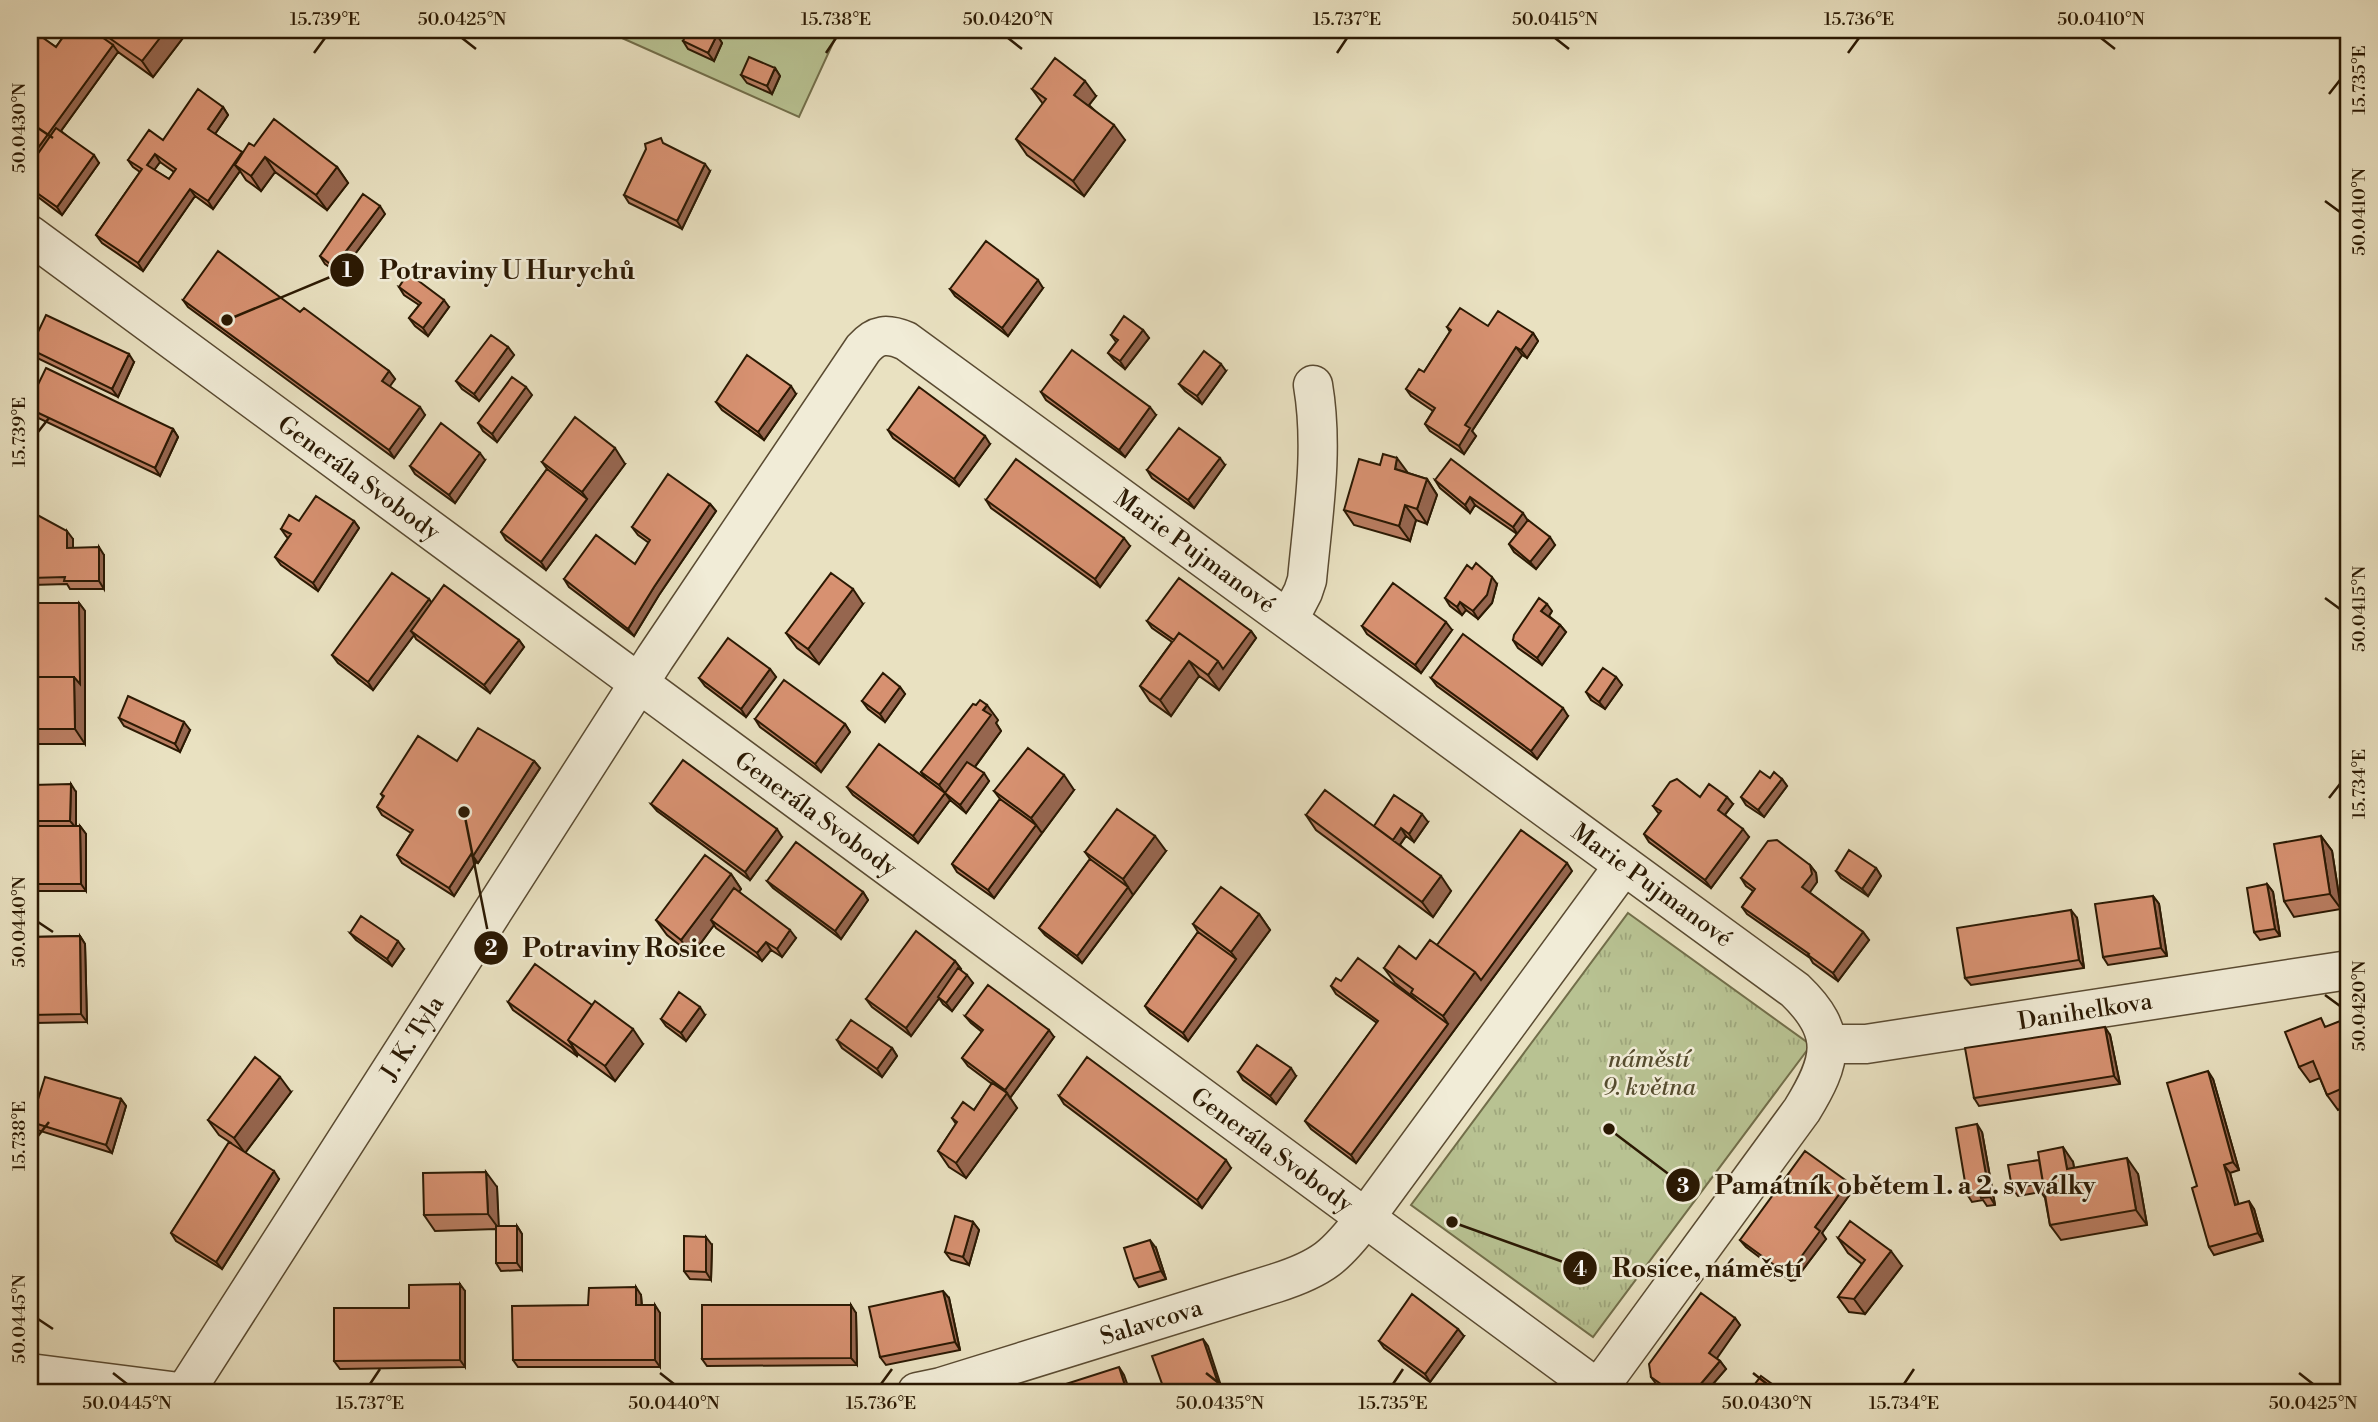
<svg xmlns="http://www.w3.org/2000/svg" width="2378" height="1422" font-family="'Libre Bodoni',serif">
  <defs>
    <pattern id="park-tufts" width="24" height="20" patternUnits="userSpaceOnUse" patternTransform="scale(1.75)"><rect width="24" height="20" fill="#b8c292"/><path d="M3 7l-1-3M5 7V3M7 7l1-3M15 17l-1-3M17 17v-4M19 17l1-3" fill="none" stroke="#9ea67c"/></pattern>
  </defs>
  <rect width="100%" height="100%" fill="#e9e1c1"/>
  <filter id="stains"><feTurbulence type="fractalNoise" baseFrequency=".00286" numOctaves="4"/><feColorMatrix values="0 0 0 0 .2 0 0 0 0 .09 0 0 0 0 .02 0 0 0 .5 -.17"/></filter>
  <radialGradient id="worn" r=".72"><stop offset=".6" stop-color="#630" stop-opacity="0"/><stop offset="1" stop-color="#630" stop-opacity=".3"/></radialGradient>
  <!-- green -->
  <path fill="#b8c292" stroke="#726e4a" stroke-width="2" d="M604 30H839L799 117Z"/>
  <!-- park -->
  <path fill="url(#park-tufts)" stroke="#726e4a" stroke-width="2" d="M1628 913 1811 1045 1593 1337 1411 1205Z"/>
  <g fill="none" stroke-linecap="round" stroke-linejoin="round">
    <defs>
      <path id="minor" d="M30 235 1602 1392
        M1289 619 1303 592 1307 580C1313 515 1324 450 1313 385
        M1827 1044H1866L2342 971
        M30 1373 179 1392
        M185 1392 655 658 863 349C876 334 887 333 906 341L1795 990C1840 1033 1832 1061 1802 1110L1598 1389
        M917 1392 941 1387 1276 1283C1323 1268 1336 1256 1365 1218L1624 865"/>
    </defs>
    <!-- minor casing -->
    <use href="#minor" stroke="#5a4b32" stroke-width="41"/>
    <!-- minor -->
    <use href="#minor" stroke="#f1ecd7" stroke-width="38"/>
  </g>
  <!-- wall -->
  <path fill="#b97d61" stroke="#2b1903" stroke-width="2" fill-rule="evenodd" d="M30 30 56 47 68 30H189L153 77 118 52 61 131 99 163 62 215 30 191V165L33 160 30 158Z
    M717 35 722 43 714 61 688 49 683 41Z
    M775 68 780 76 772 94 747 83 741 75Z
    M1032 89 1096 96 1089 105 1125 140 1084 196 1027 155 1016 139 1043 104Z
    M223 107 228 115 215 134 243 153 254 146 337 167 348 183 327 210 275 172 261 191 246 180 240 171 213 209 195 196 143 271 102 243 96 235 140 172 133 167 128 160ZM160 162 174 172 169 179 154 170Z
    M710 171 682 229 629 203 624 195Z
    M385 214 340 274 325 264 320 256Z
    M399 287 449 307 428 336 415 326 409 318 419 305 404 295Z
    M1043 288 1008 336 955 296 950 289Z
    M183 300 300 312 389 371 395 379 389 386 425 415 394 458 188 307Z
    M1488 326 1533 333 1538 341 1527 358 1522 355 1472 431 1476 436 1464 454 1430 431 1425 424 1433 411 1411 396 1406 389 1424 372 1450 332 1447 327Z
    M1143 330 1149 338 1125 369 1114 360 1108 353 1116 342 1111 335Z
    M508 347 514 355 479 401 462 389 456 381Z
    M30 350 134 362 118 397 35 357Z
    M1226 371 1202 404 1185 391 1179 384Z
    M1041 392 1156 415 1125 457 1046 400Z
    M796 394 764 440 722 410 716 402Z
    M532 395 497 442 483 431 478 423Z
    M30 401 173 429 178 437 160 476 32 415 30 412Z
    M888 430 990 444 959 486 893 438Z
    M485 460 455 503 415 474 410 466Z
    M542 462 625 464 546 570 506 540 501 532 547 469Z
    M1225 465 1194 508 1152 478 1147 470Z
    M1408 473 1427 479 1437 495 1427 524 1416 520 1410 541 1354 525 1344 510Z
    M1435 480 1528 520 1555 545 1536 569 1514 552 1509 544 1517 534 1475 505 1470 513 1440 488Z
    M986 500 1130 546 1100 587 991 508Z
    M710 504 716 511 659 595 634 636 569 587 564 579 635 564 649 543 638 535 632 527Z
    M30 511 73 539V548L104 555V589H70L67 584 32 585 30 582Z
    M299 521H354L359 528 318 591 281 565 275 557 288 538 286 536 281 529Z
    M1497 584 1492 603 1478 619 1466 610 1462 615 1450 606 1445 598Z
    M429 599 431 603 519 640 524 647 490 693 416 639 414 635 373 690 338 663 332 655Z
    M30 603H79L85 611V744H32L30 741Z
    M863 604 819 664 797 648 786 633Z
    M1552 611 1549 616 1560 625 1566 632 1542 665 1518 648 1513 640Z
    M1147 621 1251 631 1256 638 1219 690 1199 676 1171 716 1150 701 1140 686 1172 642 1152 628Z
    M1362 626 1452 630 1421 673 1367 634Z
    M770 669 776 677 746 717 705 686 699 678Z
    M1616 677 1622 685 1605 709 1591 700 1586 692Z
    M1431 678 1568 716 1537 759 1437 686Z
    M900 687 905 694 885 722 868 709 862 701Z
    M119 718 190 730 180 752 124 726Z
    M755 719 845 724 850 732 821 772 760 727Z
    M998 720 996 723 1001 731 975 767 989 781 966 813 950 800 918 843 853 795 847 787 926 779 921 772Z
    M457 761H534L540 768 478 863 476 862 454 896 402 863 397 855 411 833 382 815 377 807 383 797 381 794Z
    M1770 778 1782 779 1787 786 1764 817 1746 805 1741 797Z
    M1074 790 994 898 957 872 952 864 1000 799 994 791Z
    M76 792V826H80L86 834V891H33L30 887V826H36L32 821Z
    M1700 797 1733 804 1725 815 1749 837 1711 888 1649 842 1644 834 1659 814 1653 806Z
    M651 804 782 837 750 880 657 811Z
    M1306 815 1374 826 1428 822 1414 842 1406 836 1400 845 1451 891 1433 917 1316 830Z
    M2321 836 2332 851 2341 909 2294 917 2284 901Z
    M1166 851 1082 963 1045 935 1039 928 1090 859 1085 852Z
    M1810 865 1816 873 1817 882 1809 892 1863 932 1869 940 1838 981 1813 963 1810 958 1747 914 1742 907 1753 891 1746 886 1741 878Z
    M1876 868 1881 876 1868 896 1841 878 1836 871Z
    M1572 871 1356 1163 1311 1129 1305 1121 1377 1023 1336 994 1331 986 1341 981 1416 1000 1413 997 1395 983 1384 968 1416 959 1437 945Z
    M731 874 741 889 739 892 796 938 782 957 771 950 762 961 716 928 714 925 692 955 667 935 656 920Z
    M767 881 863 892 868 900 841 939 773 888Z
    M2267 884 2273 892 2280 936 2260 940 2254 932Z
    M2153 896 2159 904 2167 956 2108 965 2103 957Z
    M1259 914 1270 930 1188 1041 1150 1013 1145 1006 1198 932 1193 924Z
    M2077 918 2084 968 1971 985 1965 978Z
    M350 933 404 949 392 966 356 940Z
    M80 936 85 944 87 1022 34 1023 30 1017V937Z
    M955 961 961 969 960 970 973 983 952 1011 943 1004 939 998 911 1036 872 1007 866 999Z
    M508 1002 643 1044 615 1081 578 1054 577 1056 513 1010Z
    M705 1015 686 1041 666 1026 661 1019Z
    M965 1016 1054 1037 1010 1098 1009 1097 1017 1108 966 1178 949 1167 938 1151 956 1124 952 1118 974 1110 992 1084 968 1066 962 1058 982 1032 971 1023Z
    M2348 1018V1105L2338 1110 2327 1095 2320 1078 2310 1082 2299 1067 2327 1027Z
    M2110 1035 2120 1084 1979 1106 1974 1098Z
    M837 1040 892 1048 897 1056 882 1077 842 1048Z
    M1238 1072 1296 1076 1276 1104 1243 1080Z
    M2213 1079 2239 1170 2230 1173 2238 1204 2254 1209 2263 1241 2214 1255 2209 1247 2197 1186Z
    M291 1092 245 1153 279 1179 222 1269 176 1241 171 1233 231 1143 219 1135 208 1120Z
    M1059 1096 1231 1168 1202 1208 1064 1104Z
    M121 1099 126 1106 112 1153 37 1130 31 1122Z
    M1982 1132 1995 1205 1987 1206 1983 1200 1972 1202 1967 1194Z
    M2073 1162 2074 1168 2138 1174 2147 1225 2061 1240 2050 1225 2045 1198 2041 1192 2018 1196 2012 1188Z
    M497 1187 498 1226H517L522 1234V1270L501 1271 496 1263V1229L435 1231 424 1215Z
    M1853 1190 1822 1233 1826 1239 1795 1280 1791 1281 1746 1247 1740 1240Z
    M973 1222 979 1230 969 1265 951 1260 945 1252Z
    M1838 1238 1902 1266 1865 1314 1849 1312 1838 1297 1862 1264 1848 1253Z
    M712 1245 711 1280 690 1279 684 1271Z
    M1156 1248 1166 1279 1139 1287 1134 1279Z
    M465 1291V1367L340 1369 334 1361 409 1308Z
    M641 1295 642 1305 660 1313V1367H518L513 1360 588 1305Z
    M949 1298 960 1350 886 1365 880 1357Z
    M856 1313 857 1365 707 1366 702 1359Z
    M1735 1318 1740 1325 1716 1358 1720 1361 1726 1369 1706 1392H1667L1657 1385 1651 1377Z
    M1464 1336 1430 1382 1384 1348 1379 1341Z"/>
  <!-- shaded-wall -->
  <path fill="#96664f" stroke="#2b1903" stroke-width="2" d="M166 30H189L153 77 142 61Z
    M717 35 722 43 714 61 708 53Z
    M113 45 118 52 37 164 32 156Z
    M775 68 780 76 772 94 767 86Z
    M1085 81 1096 96 1085 110 1074 95Z
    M223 107 228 115 213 137 208 129Z
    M1114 125 1125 140 1084 196 1073 181Z
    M242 152 248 160 235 165 240 171 213 209 208 201Z
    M155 154 160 162 152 173 147 165Z
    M94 155 99 163 62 215 57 207Z
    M265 157 275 172 261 191 251 176Z
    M705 164 710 171 682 229 677 221Z
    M337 167 348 183 327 210 316 195Z
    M190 189 195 196 143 271 138 263Z
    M380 206 385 214 340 274 334 267Z
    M1038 280 1043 288 1008 336 1002 328Z
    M444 300 449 307 428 336 423 328Z
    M1143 330 1149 338 1125 369 1120 361Z
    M1533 333 1538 341 1527 358 1521 350Z
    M508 347 514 355 479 401 474 394Z
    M1516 347 1522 355 1472 431 1476 436 1464 454 1459 446 1465 425Z
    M129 354 134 362 118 397 112 389Z
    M1221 364 1226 371 1202 404 1197 396Z
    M389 371 395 379 388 389 382 381Z
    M791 386 796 394 764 440 758 432Z
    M526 387 532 395 497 442 492 434Z
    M420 407 425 415 394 458 389 450Z
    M1150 407 1156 415 1125 457 1119 450Z
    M173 429 178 437 160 476 155 468Z
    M985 436 990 444 959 486 954 479Z
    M615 448 625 464 546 570 541 562 587 499 582 492Z
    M480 453 485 460 455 503 449 495Z
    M1220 458 1225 465 1194 508 1188 500Z
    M1397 458 1408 473 1395 469Z
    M1427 479 1437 495 1427 524 1417 509Z
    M1470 497 1475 505 1470 513 1465 505Z
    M710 504 716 511 659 595 634 636 628 629 654 587Z
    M1405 505 1416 520 1410 541 1399 526Z
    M1523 513 1528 521 1518 535 1513 527Z
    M354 521 359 528 318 591 313 583Z
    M67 531 73 539V555L67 548Z
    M1550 537 1555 545 1536 569 1530 562Z
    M1124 538 1130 546 1100 587 1095 579Z
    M99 547 104 555V589L99 581Z
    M1492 577 1497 584 1492 603 1478 619 1473 611Z
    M853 589 863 604 819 664 808 649Z
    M429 599 435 607 411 631 414 635 373 690 368 682Z
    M1460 602 1466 610 1462 615 1457 607Z
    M79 603 85 611V744L75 729 74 677Z
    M1547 604 1552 611 1547 619 1541 611Z
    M1446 622 1452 630 1421 673 1415 665Z
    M1560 625 1566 632 1542 665 1537 658Z
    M1251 631 1256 638 1219 690 1208 675 1218 661Z
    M519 640 524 647 490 693 484 685Z
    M1189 661 1199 676 1171 716 1160 700Z
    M770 669 776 677 746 717 741 709Z
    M1616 677 1622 685 1605 709 1599 702Z
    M900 687 905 694 885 722 880 714Z
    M987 705 998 720 996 723 1001 731 952 798 945 793 939 785Z
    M1563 708 1568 716 1537 759 1531 751Z
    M184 722 190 730 180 752 175 744Z
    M845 724 850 732 821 772 815 764Z
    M534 761 540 768 478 863 473 856Z
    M984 773 989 781 966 813 960 805Z
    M1064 775 1074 790 1042 833 1031 818Z
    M1782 779 1787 786 1764 817 1758 810Z
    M71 784 76 792V828L70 821Z
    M945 793 950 800 918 843 913 836Z
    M1727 797 1733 804 1723 817 1718 810Z
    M1422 814 1428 822 1414 842 1409 834Z
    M1036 825 1042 833 994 898 988 890Z
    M80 826 86 834V891L81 884Z
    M1401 828 1406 836 1396 850 1391 842Z
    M777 829 782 837 750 880 745 872Z
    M1743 829 1749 837 1711 888 1705 880Z
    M1155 836 1166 851 1133 895 1123 879Z
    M2321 836 2332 851 2341 909 2330 894Z
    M471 854 476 862 454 896 449 888Z
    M1567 863 1572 871 1356 1163 1351 1155 1448 1024 1443 1016 1475 972Z
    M1810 865 1816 873 1817 882 1808 895 1802 887Z
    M1876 868 1881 876 1868 896 1862 889Z
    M731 874 741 889 716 923 711 920 714 925 692 955 681 940Z
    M1441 876 1451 891 1433 917 1422 902Z
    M2267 884 2273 892 2280 936 2275 929Z
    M1128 887 1133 895 1082 963 1077 956Z
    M863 892 868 900 841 939 835 931Z
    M2153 896 2159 904 2167 956 2161 948Z
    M2071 910 2077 918 2084 968 2079 960Z
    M1259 914 1270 930 1188 1041 1183 1033 1236 959 1231 952Z
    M790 930 796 938 782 957 777 949Z
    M1863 932 1869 940 1838 981 1833 973Z
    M80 936 85 944 87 1022 81 1014Z
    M398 941 404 949 392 966 387 959Z
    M766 942 771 950 762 961 757 953Z
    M955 961 961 969 911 1036 906 1028Z
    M967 975 973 983 952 1011 946 1003Z
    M700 1007 705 1015 686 1041 681 1033Z
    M2105 1027 2110 1035 2120 1084 2114 1076Z
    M633 1029 643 1044 615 1081 605 1066Z
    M1049 1030 1054 1037 1010 1098 1005 1090Z
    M573 1047 578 1054 577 1056 572 1048Z
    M892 1048 897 1056 882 1077 877 1069Z
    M1291 1068 1296 1076 1276 1104 1270 1096Z
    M2208 1071 2213 1079 2239 1170 2233 1162Z
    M280 1077 291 1092 245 1153 234 1138Z
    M1007 1093 1017 1108 966 1178 956 1163Z
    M121 1099 126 1106 112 1153 106 1145Z
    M1977 1124 1982 1132 1995 1205 1990 1197Z
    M2063 1147 2073 1162 2077 1184 2067 1169Z
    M2127 1158 2138 1174 2147 1225 2136 1210Z
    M1226 1160 1231 1168 1202 1208 1197 1200Z
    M2224 1165 2230 1173 2241 1213 2235 1205Z
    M274 1171 279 1179 222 1269 216 1262Z
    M486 1172 497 1187 499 1229 488 1214Z
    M1848 1182 1853 1190 1822 1233 1826 1239 1795 1280 1790 1272 1815 1227Z
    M2249 1201 2254 1209 2263 1241 2258 1233Z
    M973 1222 979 1230 969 1265 963 1257Z
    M517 1226 522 1234V1270L517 1263Z
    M706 1237 712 1245 711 1280 706 1272Z
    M1150 1240 1156 1248 1166 1279 1161 1271Z
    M1891 1251 1902 1266 1865 1314 1854 1299Z
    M460 1284 465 1291V1367L460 1360Z
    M636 1287 641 1295 642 1313 636 1305Z
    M943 1291 949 1298 960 1350 955 1342Z
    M655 1305 660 1313V1367L655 1360Z
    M851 1305 856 1313 857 1365 851 1358Z
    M1735 1318 1740 1325 1715 1361 1709 1353Z
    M1458 1329 1464 1336 1430 1382 1425 1374Z
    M1203 1339 1208 1346 1223 1392H1221Z
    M1720 1361 1726 1369 1706 1392H1694Z
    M1119 1367 1124 1375 1130 1392H1127Z"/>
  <!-- building -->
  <path fill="#d79171" stroke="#2b1903" stroke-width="2" fill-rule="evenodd" d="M30 30H32L56 47 68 30H92L113 45 32 156 30 154Z
    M98 30H166L142 61Z
    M688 30H705L717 35 708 53 683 41Z
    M749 57 775 68 767 86 741 75Z
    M1055 58 1085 81 1074 95 1114 125 1073 181 1016 139 1046 99 1032 89Z
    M198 89 223 107 208 129 242 152 208 201 190 189 138 263 96 235 142 169 128 160 149 130 163 140ZM155 154 176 169 169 179 147 165Z
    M274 119 337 167 316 195 265 157 251 176 235 165 249 143 254 146Z
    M56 128 94 155 57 207 30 188V165Z
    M661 138 663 143 705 164 677 221 624 195 646 149 645 144Z
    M363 194 380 206 334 267 320 256Z
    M986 241 1038 280 1002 328 950 289Z
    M218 251 300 312 304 308 389 371 382 381 420 407 389 450 183 300Z
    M408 273 444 300 423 328 409 318 421 303 399 287Z
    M1460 308 1488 326 1498 311 1533 333 1521 350 1516 347 1465 425 1470 428 1459 446 1425 424 1435 408 1406 389 1419 369 1424 372 1451 330 1447 327Z
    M46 315 129 354 112 389 30 349Z
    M1124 316 1143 330 1120 361 1108 353 1118 340 1111 335Z
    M491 335 508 347 474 394 456 381Z
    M1072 350 1150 407 1119 450 1041 392Z
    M1204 351 1221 364 1197 396 1179 384Z
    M747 355 791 386 758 432 716 402Z
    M46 368 173 429 155 468 30 409V401Z
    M512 377 526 387 492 434 478 423Z
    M919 387 985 436 954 479 888 430Z
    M575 417 615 448 582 492 542 462Z
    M441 423 480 453 449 495 410 466Z
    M1179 428 1220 458 1188 500 1147 470Z
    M1383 454 1397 458 1395 469 1427 479 1417 509 1405 505 1399 526 1344 510 1359 459 1380 465Z
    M1016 459 1124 538 1095 579 986 500Z
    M1451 459 1523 513 1513 527 1470 497 1465 505 1435 480Z
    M547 469 587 499 541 562 501 532Z
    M668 474 710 504 654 587 628 629 564 579 596 535 635 564 650 540 632 527Z
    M316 496 354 521 313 583 275 557 291 534 281 529 289 515 299 521Z
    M30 511 67 531V548L99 547V581H64L65 577 30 578Z
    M1528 520 1550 537 1530 562 1509 544Z
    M1476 563 1492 577 1487 595 1473 611 1460 602 1457 607 1445 598 1467 565 1472 569Z
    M392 573 429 599 368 682 332 655Z
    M831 573 853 589 808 649 786 633Z
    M1179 578 1251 631 1223 669 1218 661 1179 633 1174 640 1147 621Z
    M1393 583 1446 622 1415 665 1362 626Z
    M444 585 519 640 484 685 411 631Z
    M1539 598 1547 604 1541 611 1560 625 1537 658 1513 640 1514 635Z
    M30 603H79L80 684 74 677H30Z
    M1179 633 1218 661 1208 675 1189 661 1160 700 1140 686Z
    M1463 634 1563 708 1531 751 1431 678Z
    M728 638 770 669 741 709 699 678Z
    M1603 668 1616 677 1599 702 1586 692Z
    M883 673 900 687 880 714 862 701Z
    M30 677H74L75 729H30Z
    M784 680 845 724 815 764 755 719Z
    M128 696 184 722 175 744 119 718Z
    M980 700 987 705 983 710 991 715 939 785 921 772 973 704 976 705Z
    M478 728 534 761 473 856 471 854 449 888 397 855 413 830 377 807 384 796 381 794 418 736 457 761Z
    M879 744 945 793 913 836 847 787Z
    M1028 748 1064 775 1031 818 994 791Z
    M683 760 777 829 745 872 651 804Z
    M967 762 984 773 960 805 945 793Z
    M1760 771 1770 778 1774 772 1782 779 1758 810 1741 797Z
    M1677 779 1700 797 1709 784 1727 797 1718 810 1743 829 1705 880 1644 834 1661 811 1653 806 1670 782Z
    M71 784 70 821H32V785Z
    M1325 790 1441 876 1422 902 1306 815Z
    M1394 795 1422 814 1409 834 1401 828 1393 840 1374 826Z
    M1000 799 1036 825 988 890 952 864Z
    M1117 809 1155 836 1123 879 1085 852Z
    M30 826H80L81 884H30Z
    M1521 830 1567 863 1481 980 1475 972 1437 945Z
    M2321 836 2330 894 2284 901 2274 844Z
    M1777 840 1810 865 1812 874 1802 887 1863 932 1833 973 1808 955 1809 954 1742 907 1755 889 1741 878 1768 841Z
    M796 842 863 892 835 931 767 881Z
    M1849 850 1876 868 1862 889 1836 871Z
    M705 855 731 874 681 940 656 920Z
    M1090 859 1128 887 1077 956 1039 928Z
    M2267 884 2275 929 2254 932 2247 888Z
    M1221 887 1259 914 1231 952 1193 924Z
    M734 888 790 930 777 949 766 942 757 953 711 920Z
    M2153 896 2161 948 2103 957 2095 904Z
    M2071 910 2079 960 1965 978 1957 928Z
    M361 916 398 941 387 959 350 933Z
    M916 931 955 961 906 1028 866 999Z
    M1198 932 1236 959 1183 1033 1145 1006Z
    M80 936 81 1014 30 1015V937Z
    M1430 940 1475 972 1443 1016 1411 993 1413 989 1384 968 1399 946 1416 959Z
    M1358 958 1448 1024 1351 1155 1305 1121 1378 1021 1331 986 1336 978 1341 981Z
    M535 964 592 1005 568 1040 573 1047 572 1048 508 1002Z
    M958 968 967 975 946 1003 938 997Z
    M988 985 1049 1030 1005 1090 962 1058 983 1030 965 1016Z
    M679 992 700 1007 681 1033 661 1019Z
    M595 1001 633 1029 605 1066 568 1040Z
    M2321 1018 2325 1027 2348 1018V1086L2327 1095 2313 1061 2299 1067 2285 1032Z
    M851 1020 892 1048 877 1069 837 1040Z
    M2105 1027 2114 1076 1974 1098 1965 1048Z
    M1257 1045 1291 1068 1270 1096 1238 1072Z
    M255 1057 280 1077 234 1138 208 1120Z
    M1087 1057 1226 1160 1197 1200 1059 1096Z
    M2208 1071 2233 1162 2224 1165 2235 1205 2249 1201 2258 1233 2209 1247 2192 1188 2197 1186 2167 1083Z
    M45 1077 121 1099 106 1145 31 1122Z
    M992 1083 1007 1093 956 1163 938 1151 957 1122 952 1118 963 1102 974 1110Z
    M1977 1124 1990 1197 1981 1198 1979 1192 1967 1194 1956 1128Z
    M229 1142 274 1171 216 1262 171 1233Z
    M2063 1147 2067 1169 2127 1158 2136 1210 2050 1225 2038 1152Z
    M1805 1151 1848 1182 1815 1227 1820 1231 1790 1272 1785 1273 1740 1240Z
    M2039 1160 2044 1189 2040 1190 2038 1184 2012 1188 2008 1165Z
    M486 1172 488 1214 424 1215 423 1173Z
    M955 1216 973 1222 963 1257 945 1252Z
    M1850 1221 1891 1251 1854 1299 1838 1297 1865 1260 1838 1238Z
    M496 1226H517V1263H496Z
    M684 1236 706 1237V1272L684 1271Z
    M1150 1240 1161 1271 1134 1279 1124 1248Z
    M460 1284V1360L334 1361V1308H409V1285Z
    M636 1287V1305H655V1360H513L512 1306 588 1305 589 1288Z
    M943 1291 955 1342 880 1357 869 1307Z
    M1701 1293 1735 1318 1709 1353 1720 1361 1694 1392H1672L1651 1377 1649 1364Z
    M1412 1294 1458 1329 1425 1374 1379 1341Z
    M702 1305H851V1358L702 1359Z
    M1203 1339 1221 1392H1165L1152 1356Z
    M1119 1367 1127 1392H1041Z
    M1761 1376 1783 1392H1749Z
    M1900 1388 1906 1392H1897Z"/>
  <!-- ticks -->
  <path fill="none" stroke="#2b1903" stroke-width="2.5" d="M462 38 476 49M1008 38 1022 49M1555 38 1569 49M2101 38 2115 49M314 53 325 38M826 53 836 38M1337 53 1347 38M1848 53 1859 38M2329 94 2340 80M38 128 53 138M2325 201 2340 212M38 432 49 418M2325 598 2340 609M2329 798 2340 784M38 922 53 932M2325 995 2340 1006M38 1136 49 1122M38 1319 53 1329M113 1373 127 1384M660 1373 674 1384M1206 1373 1220 1384M1753 1373 1767 1384M2299 1373 2313 1384M370 1384 380 1369M881 1384 892 1369M1393 1384 1403 1369M1904 1384 1914 1369"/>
  <g text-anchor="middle" stroke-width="5" stroke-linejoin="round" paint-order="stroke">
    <!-- street labels -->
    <g font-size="24" fill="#2b1903" stroke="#f1ecd7">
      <text transform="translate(359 478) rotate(36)" y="8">Generála Svobody</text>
      <text transform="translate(1195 551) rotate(36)" y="8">Marie Pujmanové</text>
      <text transform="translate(816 814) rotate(36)" y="8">Generála Svobody</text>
      <text transform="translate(1652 885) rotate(36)" y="8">Marie Pujmanové</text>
      <text transform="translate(2085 1011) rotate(-9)" y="8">Danihelkova</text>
      <text transform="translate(412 1038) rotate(-57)" y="8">J. K. Tyla</text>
      <text transform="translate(1272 1150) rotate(36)" y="8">Generála Svobody</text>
      <text transform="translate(1151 1322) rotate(-17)" y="8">Salavcova</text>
    </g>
    <!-- park labels -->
    <g font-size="24" font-style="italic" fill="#554c2e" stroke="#f1ecd7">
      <text x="1649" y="1067">náměstí<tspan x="1649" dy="28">9. května</tspan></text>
    </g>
  </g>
  <!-- callouts -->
  <path fill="none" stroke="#2b1903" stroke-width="2.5" d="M227 320L347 270M464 812L491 948M1609 1129L1683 1185M1452 1222L1580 1268"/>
  <g fill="#2b1903" stroke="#f1ecd7" stroke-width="2.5">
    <circle cx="227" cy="320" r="7"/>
    <circle cx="464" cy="812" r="7"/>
    <circle cx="1609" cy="1129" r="7"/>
    <circle cx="1452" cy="1222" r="7"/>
    <circle cx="347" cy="270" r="18"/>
    <circle cx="491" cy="948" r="18"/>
    <circle cx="1683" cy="1185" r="18"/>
    <circle cx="1580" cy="1268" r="18"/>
  </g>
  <g font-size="21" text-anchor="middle" font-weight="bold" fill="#fff">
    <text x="347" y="277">1</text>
    <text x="491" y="955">2</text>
    <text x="1683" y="1193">3</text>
    <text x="1580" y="1276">4</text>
  </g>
  <g font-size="26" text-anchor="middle" font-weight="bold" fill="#2b1903" stroke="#f1ecd7" stroke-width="5" stroke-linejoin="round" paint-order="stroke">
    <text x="507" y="279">Potraviny U Hurychů</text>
    <text x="624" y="957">Potraviny Rosice</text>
    <text x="1905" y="1194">Památník obětem 1. a 2. sv války</text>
    <text x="1707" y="1277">Rosice, náměstí</text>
  </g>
  <!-- margin -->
  <rect width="2378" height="1422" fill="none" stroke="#e9e1c1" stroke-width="77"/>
  <rect x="38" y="38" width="2302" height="1346" fill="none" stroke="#2b1903" stroke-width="2.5"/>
  <g font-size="18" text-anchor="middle" fill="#2b1903">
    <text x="325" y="25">15.739°E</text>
    <text x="462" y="25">50.0425°N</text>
    <text x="836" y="25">15.738°E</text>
    <text x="1008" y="25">50.0420°N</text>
    <text x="1347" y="25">15.737°E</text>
    <text x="1555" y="25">50.0415°N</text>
    <text x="1859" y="25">15.736°E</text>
    <text x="2101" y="25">50.0410°N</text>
    <text transform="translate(2359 80) rotate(-90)" y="6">15.735°E</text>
    <text transform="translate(19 128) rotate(-90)" y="6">50.0430°N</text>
    <text transform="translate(2359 212) rotate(-90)" y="6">50.0410°N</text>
    <text transform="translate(19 432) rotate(-90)" y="6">15.739°E</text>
    <text transform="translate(2359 609) rotate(-90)" y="6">50.0415°N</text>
    <text transform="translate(2359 784) rotate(-90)" y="6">15.734°E</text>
    <text transform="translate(19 922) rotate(-90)" y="6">50.0440°N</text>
    <text transform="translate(2359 1006) rotate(-90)" y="6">50.0420°N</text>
    <text transform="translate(19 1136) rotate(-90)" y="6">15.738°E</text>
    <text transform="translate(19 1319) rotate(-90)" y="6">50.0445°N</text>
    <text x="127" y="1409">50.0445°N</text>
    <text x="370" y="1409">15.737°E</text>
    <text x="674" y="1409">50.0440°N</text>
    <text x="881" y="1409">15.736°E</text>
    <text x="1220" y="1409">50.0435°N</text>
    <text x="1393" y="1409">15.735°E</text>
    <text x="1767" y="1409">50.0430°N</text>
    <text x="1904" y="1409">15.734°E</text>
    <text x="2313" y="1409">50.0425°N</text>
  </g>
  <rect width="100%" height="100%" filter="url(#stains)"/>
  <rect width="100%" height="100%" fill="url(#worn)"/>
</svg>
